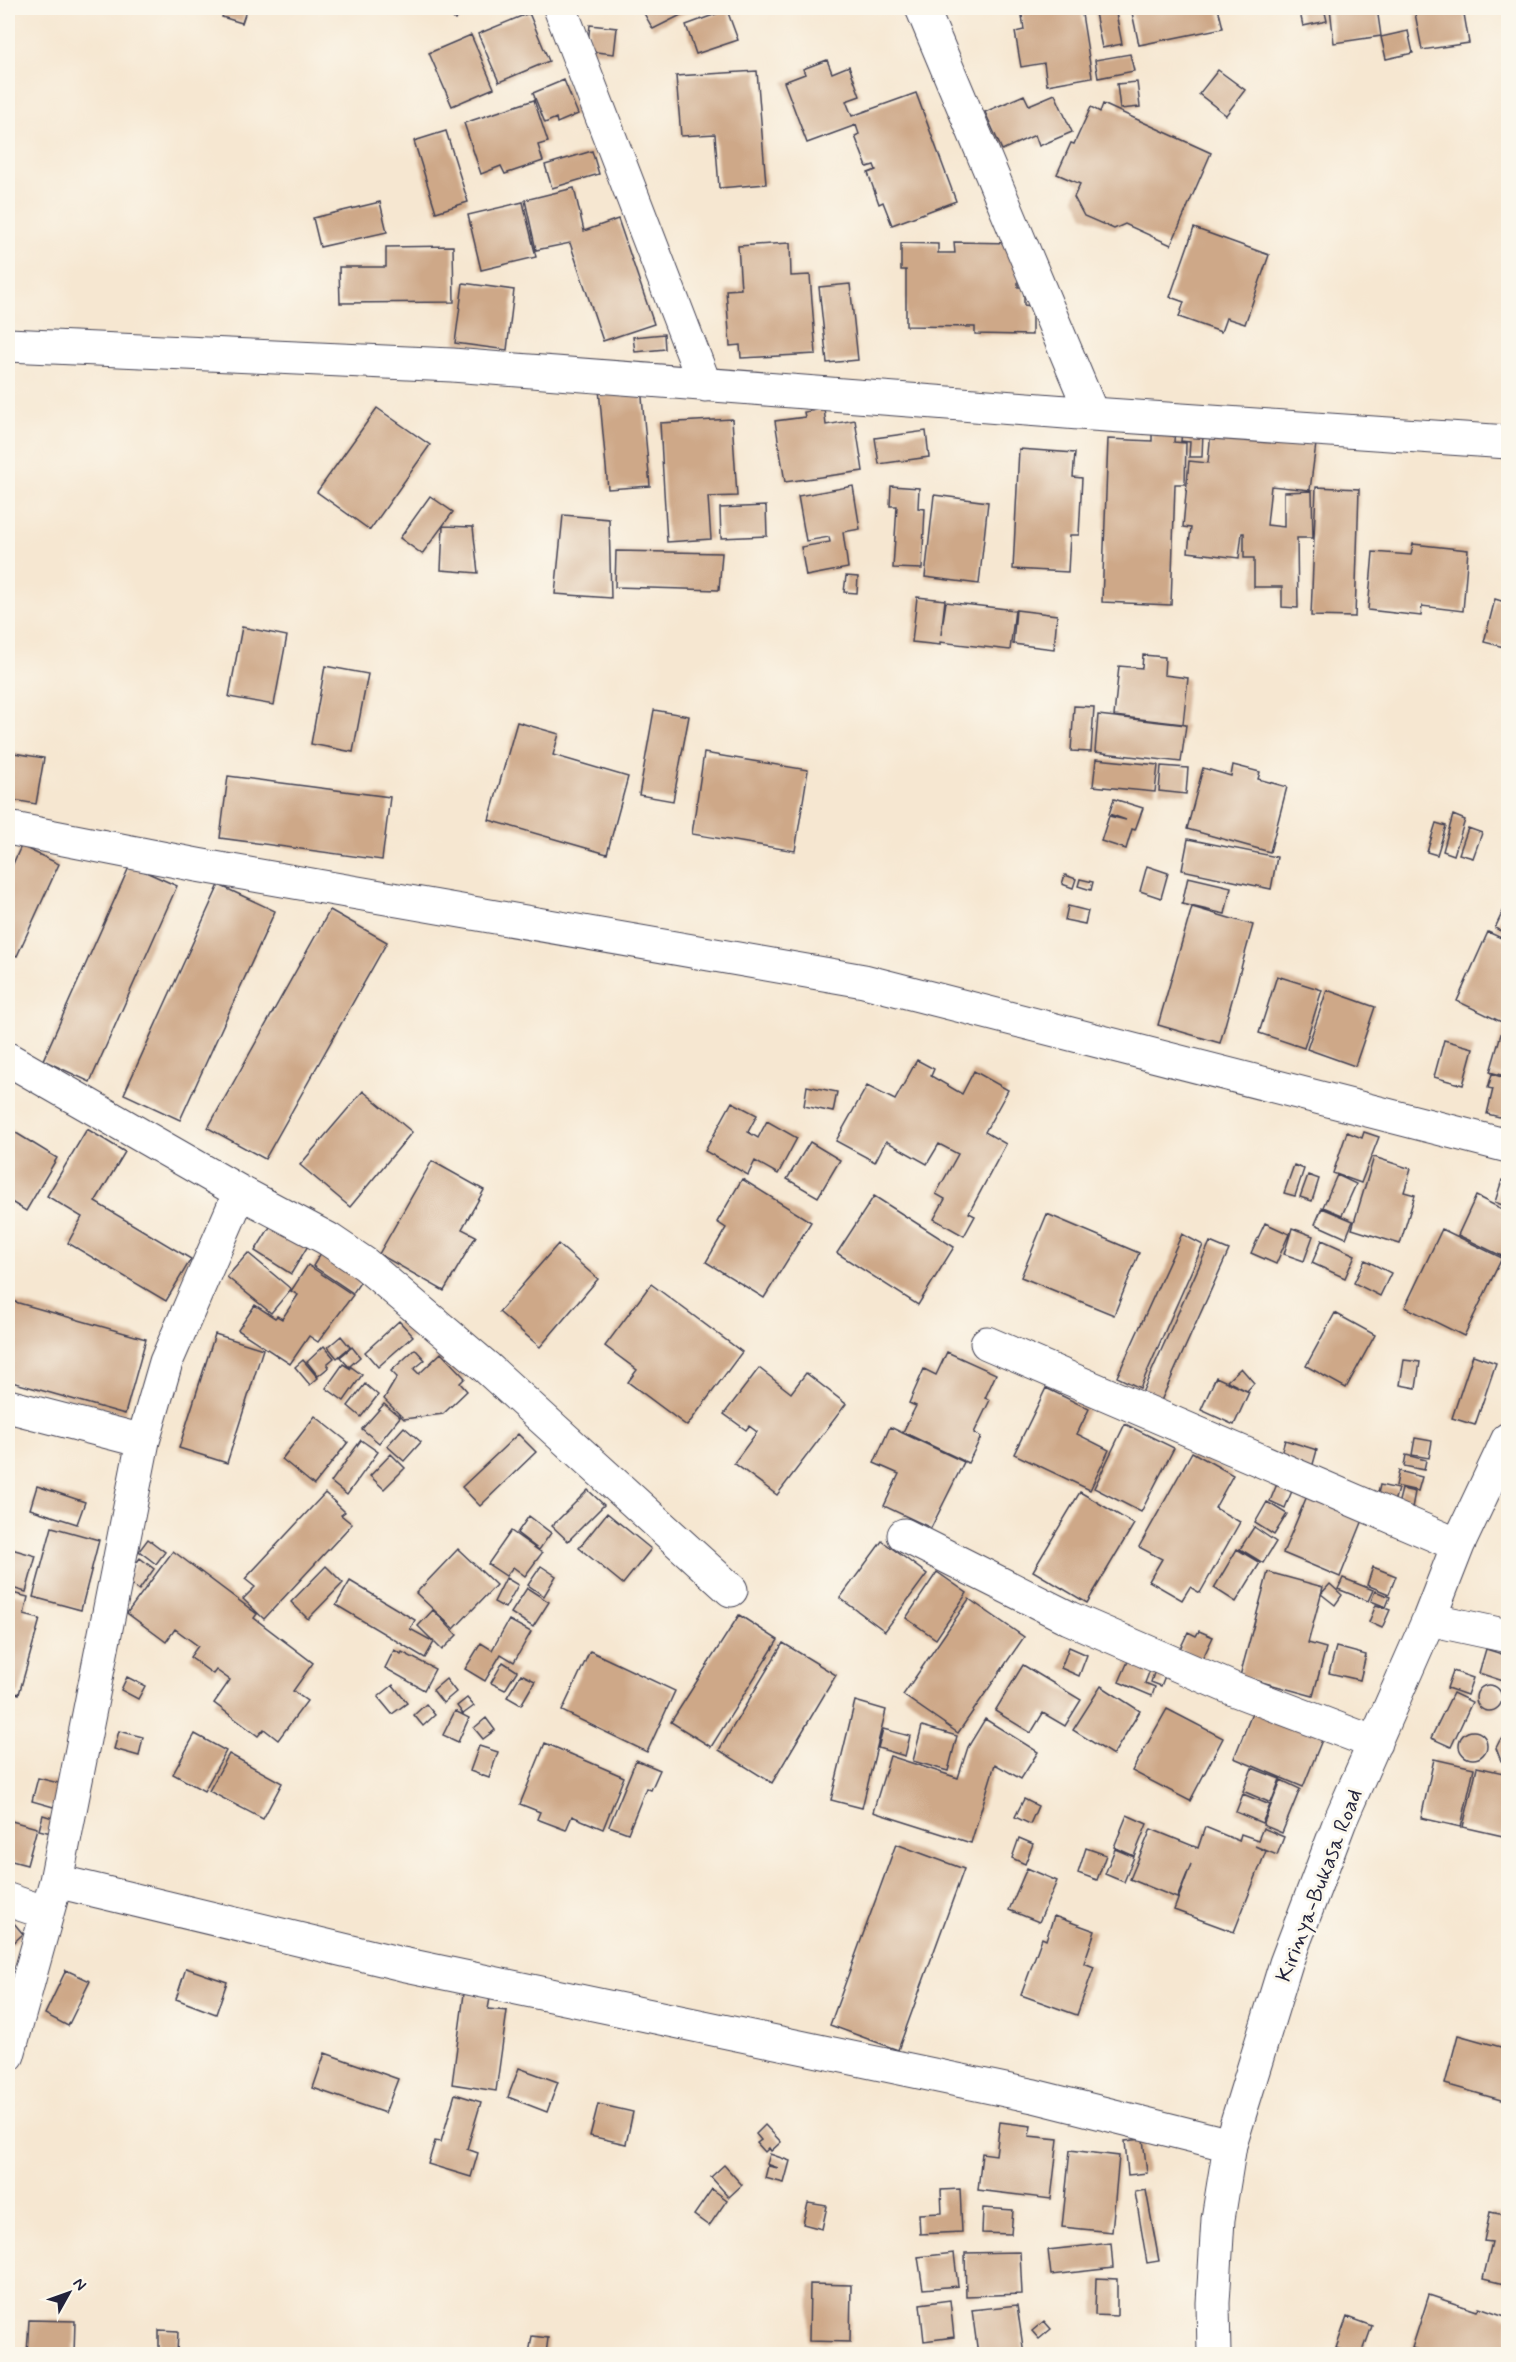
<svg xmlns="http://www.w3.org/2000/svg" width="1516" height="2362" font-family="Mynerve,sans-serif">
  <rect width="100%" height="100%" fill="#fbf7ec"/>
  <filter id="ink" filterUnits="userSpaceOnUse"><feTurbulence type="fractalNoise" baseFrequency=".0167" numOctaves="2"/><feDisplacementMap in="SourceGraphic" scale="12" xChannelSelector="R" yChannelSelector="G"/><feConvolveMatrix kernelMatrix="1 2 1 2 8 2 1 2 1" color-interpolation-filters="sRGB"/></filter>
  <filter id="wash" filterUnits="userSpaceOnUse"><feTurbulence type="fractalNoise" baseFrequency=".008" numOctaves="4" result="noise"/><feDisplacementMap in="SourceGraphic" scale="24" xChannelSelector="R" yChannelSelector="G"/><feGaussianBlur stdDeviation="1.35" result="paint"/><feColorMatrix in="noise" values="0 0 0 0 0 0 0 0 0 0 0 0 0 0 0 0 0 1.4 0 .05"/><feComposite in="paint" operator="in"/></filter>
  <g filter="url(#wash)">
    <rect width="100%" height="100%" fill="#f6e7d1"/>
    <g id="blocks">
      <!-- building -->
      <path fill="#cea888" d="M225 8H247L242 23 222 17Z
        M444 8H470L455 20Z
        M641 8H695L653 29Z
        M1021 8H1081L1092 77 1047 85 1044 63 1021 67 1015 32 1024 30Z
        M1094 8H1115L1122 44 1102 48Z
        M1131 8H1218L1223 28 1139 45Z
        M1299 8H1324L1327 21 1303 26Z
        M1330 8H1377L1381 36 1334 43Z
        M1414 8H1463L1469 43 1422 50Z
        M727 10 738 40 696 54 686 25Z
        M529 13 549 61 499 82 478 34Z
        M590 25 617 28 614 54 587 51Z
        M1408 31 1413 53 1386 59 1381 37Z
        M471 35 494 88 452 106 429 53Z
        M1130 54 1134 71 1098 78 1095 60Z
        M827 60 832 73 849 66 860 96 846 101 852 116 916 93 956 201 892 225 883 202 879 204 868 173 876 170 874 165 867 167 855 136 859 134 856 125 807 143 784 82 805 74 803 69Z
        M1218 70 1245 90 1226 115 1199 94Z
        M757 71 766 184 719 188 715 134 681 136 676 76Z
        M564 80 578 114 557 123 556 118 545 123 533 93Z
        M1137 82 1140 107 1120 109 1117 84Z
        M1055 94 1072 132 1039 146 1035 135 1002 150 985 112 1024 95 1029 105Z
        M534 100 548 142 538 145 543 161 505 174 501 166 481 174 464 123Z
        M1103 104 1211 153 1171 245 1125 224 1114 229 1084 216 1074 197 1080 184 1057 174 1071 143 1074 144 1091 107 1100 112Z
        M446 131 468 202 436 212 414 141Z
        M592 151 599 174 552 188 545 165Z
        M574 188 584 231 618 219 654 324 603 341 570 243 536 250 525 200Z
        M380 202 387 232 320 247 313 218Z
        M523 202 536 257 481 270 468 215Z
        M1194 228 1269 255 1245 324 1226 318 1221 332 1179 317 1184 302 1170 297Z
        M954 242 1012 243 1018 267V287H1024V305L1032 306V335L975 334V327L906 326V270H901V243L938 244V253H955Z
        M790 243 791 276 810 275 816 354 741 358 740 345 730 346 726 290 741 289 738 246Z
        M453 246 454 302 340 303 339 267H386V247Z
        M463 283 514 290 507 350 455 343Z
        M850 284 858 360 827 363 819 287Z
        M664 334 665 349 635 352 633 337Z
        M641 386 650 486 608 489 599 389Z
        M377 408 430 445 370 530 317 492Z
        M824 409 826 425 855 420 863 471 785 482 775 421 805 417 804 412Z
        M732 419 737 496 708 497 711 539 667 542 660 423Z
        M1152 427 1175 428 1174 442 1186 443 1185 484H1175L1171 605 1102 602 1108 439 1152 441Z
        M926 431 929 457 879 464 875 438Z
        M1182 431 1203 432 1202 457H1189L1190 442 1181 441Z
        M1211 431 1316 444 1310 490 1271 486 1267 525 1284 527V492L1312 491 1313 538H1297L1298 608 1282 607V587H1254V558H1244V533H1242L1239 558 1188 552 1191 528 1183 527 1189 461 1208 463Z
        M1019 449 1075 453 1073 477 1082 478 1079 535H1070L1068 572 1013 569Z
        M853 486 860 529 843 532 848 568 806 576 801 547 830 542 829 537 806 541 798 496Z
        M891 486 919 488 918 508 925 509 922 569 893 568 897 506H890Z
        M1316 487 1359 489 1355 617 1311 616Z
        M934 495 988 502 979 584 925 577Z
        M430 496 453 512 422 554 400 538Z
        M766 506 767 536 721 538 720 508Z
        M563 515 609 519 611 598 555 594Z
        M443 526 473 527 478 573 441 570Z
        M1413 544 1468 550 1463 611 1422 606 1421 616 1368 610 1373 552 1411 555Z
        M616 551 722 553 719 590 615 587Z
        M846 576 858 577 857 593 844 592Z
        M917 597 945 600 941 635 946 602 1015 610 1010 650 940 642V645L912 642Z
        M1495 599 1508 603V648L1484 642Z
        M1016 610 1057 615 1054 649 1013 644Z
        M242 627 287 636 274 705 229 697Z
        M1143 655 1165 657 1164 675 1188 678 1183 724 1114 716 1119 666 1142 668Z
        M325 666 368 674 353 752 311 744Z
        M1074 706 1094 707 1091 752 1071 751Z
        M654 710 689 716 673 801 639 795Z
        M1098 715 1186 725 1181 762 1095 752Z
        M517 722 559 734 553 755 628 777 607 854 489 820Z
        M14 753 44 758 36 804 8 799Z
        M704 753 808 770 795 851 692 834Z
        M1096 759 1158 765 1155 792 1093 786Z
        M1233 765 1260 772 1258 779 1287 787 1270 852 1187 829 1203 768 1231 776Z
        M1161 766 1188 768 1186 794 1159 791Z
        M228 776 390 797 382 860 220 838Z
        M1114 799 1143 808 1135 830 1132 829 1126 849 1101 841 1109 816 1126 820 1109 814Z
        M1453 815 1465 820 1454 855 1443 851Z
        M1436 823 1446 826 1437 855 1427 852Z
        M1468 828 1482 833 1473 858 1459 854Z
        M1188 839 1277 857 1271 889 1182 870Z
        M21 846 59 864 17 956 8 952V875Z
        M130 865 177 886 90 1082 43 1060Z
        M1147 866 1168 873 1161 898 1140 891Z
        M1065 875 1076 879 1073 888 1062 884Z
        M1188 877 1231 887 1225 914 1182 904Z
        M1080 879 1093 882 1091 890 1078 886Z
        M219 885 275 911 180 1120 124 1094Z
        M1508 901V935L1495 928Z
        M1068 906 1088 911 1085 924 1065 920Z
        M1192 907 1253 925 1220 1043 1158 1025Z
        M330 910 387 942 265 1159 208 1128Z
        M1488 932 1508 941V1025L1457 1001Z
        M1277 976 1322 990 1304 1048 1259 1033Z
        M1327 990 1375 1007 1355 1066 1307 1049Z
        M1503 1027 1508 1028V1077L1490 1072Z
        M1444 1040 1473 1048 1463 1085 1434 1077Z
        M917 1060 934 1069 931 1076 962 1094 974 1071 1008 1090 985 1132 1006 1144 969 1213 975 1216 964 1236 934 1219 945 1199 936 1194 958 1154 939 1144 927 1164 886 1141 875 1162 836 1141 867 1086 895 1100Z
        M1492 1074 1508 1079V1119L1487 1114 1493 1089 1488 1088Z
        M807 1086 837 1092 833 1112 804 1106Z
        M363 1091 412 1132 350 1207 300 1165Z
        M732 1102 757 1115 748 1132 758 1138 767 1121 797 1138 778 1174 755 1161 748 1175 705 1151Z
        M8 1128 57 1158 26 1211 8 1200Z
        M87 1129 125 1152 95 1202 191 1259 166 1301 68 1243 82 1217 47 1196Z
        M1347 1132 1362 1138 1364 1132 1379 1137 1361 1183 1333 1173Z
        M810 1142 840 1160 818 1197 787 1179Z
        M1374 1157 1411 1169 1404 1192 1415 1195 1400 1244 1352 1229Z
        M432 1161 484 1190 462 1229 476 1236 444 1291 379 1254Z
        M1294 1165 1304 1169 1295 1196 1284 1193Z
        M1308 1175 1319 1179 1312 1201 1300 1197Z
        M1337 1175 1356 1184 1342 1215 1323 1207Z
        M742 1179 811 1222 764 1298 706 1262 726 1228 717 1222Z
        M1502 1180 1508 1183 1507 1207 1495 1202Z
        M874 1196 954 1247 918 1305 837 1253Z
        M1476 1196 1508 1212V1259L1458 1235Z
        M1322 1208 1353 1221 1346 1238 1315 1224Z
        M1047 1214 1139 1253 1114 1315 1021 1277Z
        M273 1222 309 1244 291 1274 255 1251Z
        M1265 1223 1289 1234 1276 1264 1251 1253Z
        M1292 1228 1313 1236 1304 1261 1284 1254Z
        M1442 1229 1502 1258 1464 1336 1405 1307Z
        M1182 1234 1203 1245 1140 1388 1117 1377Z
        M1322 1240 1355 1255 1345 1278 1312 1263Z
        M1210 1242 1229 1250 1160 1403 1141 1395Z
        M558 1244 598 1279 540 1347 499 1312Z
        M324 1248 365 1275 353 1293 313 1266Z
        M248 1253 291 1289 271 1313 227 1277Z
        M1365 1260 1391 1273 1380 1296 1354 1283Z
        M308 1265 353 1295 318 1342 309 1336 290 1364 238 1330 255 1305 275 1318 277 1316 282 1319 298 1295 291 1291Z
        M651 1284 742 1352 687 1426 628 1382 637 1370 605 1346Z
        M8 1300 146 1339 125 1414 8 1381Z
        M1335 1313 1375 1335 1346 1388 1306 1366Z
        M399 1321 413 1336 378 1367 365 1352Z
        M215 1334 263 1349 227 1463 179 1448Z
        M341 1336 350 1347 337 1358 328 1347Z
        M324 1346 334 1358 327 1364 329 1367 318 1376 307 1362Z
        M352 1347 360 1357 350 1366 362 1375 344 1401 326 1388 343 1364 351 1369 340 1357Z
        M415 1349 425 1360 414 1369 419 1374 441 1353 465 1378 460 1383 467 1391 443 1414 404 1419 384 1399 397 1377 391 1371Z
        M947 1352 996 1374 985 1398 990 1400 974 1433 981 1437 968 1463 903 1432 916 1406 909 1403 924 1369 936 1375Z
        M1473 1355 1496 1363 1475 1425 1452 1418Z
        M303 1360 318 1378 310 1385 295 1367Z
        M1404 1360 1420 1362 1416 1388 1400 1385Z
        M759 1368 791 1393 806 1373 846 1404 777 1495 734 1463 757 1432 749 1426 746 1430 724 1414Z
        M1241 1368 1254 1383 1247 1391 1227 1381Z
        M1216 1377 1249 1392 1234 1425 1201 1410Z
        M365 1384 378 1395 361 1417 348 1406Z
        M1046 1388 1089 1409 1077 1434 1109 1450 1090 1490 1014 1454Z
        M384 1404 400 1417 379 1443 362 1429Z
        M315 1416 348 1442 314 1485 282 1459Z
        M1125 1424 1174 1448 1141 1512 1094 1488Z
        M404 1427 421 1442 404 1461 387 1446Z
        M890 1427 964 1462 931 1528 884 1506 899 1474 874 1463Z
        M518 1434 536 1452 480 1506 462 1487Z
        M1415 1438 1432 1441 1429 1458 1412 1455Z
        M361 1440 378 1452 347 1495 331 1482Z
        M1285 1440 1317 1450 1310 1475 1278 1464Z
        M1192 1452 1233 1475 1215 1508 1240 1522 1200 1593 1190 1587 1182 1600 1149 1581 1162 1559 1139 1547Z
        M391 1454 405 1468 384 1489 370 1476Z
        M1406 1455 1426 1460 1424 1470 1404 1466Z
        M1399 1471 1422 1477 1418 1491 1396 1486Z
        M1277 1484 1292 1491 1285 1508 1270 1501Z
        M1380 1485 1398 1489 1394 1502 1377 1498Z
        M37 1486 85 1502 77 1524 30 1509Z
        M1402 1489 1415 1492 1412 1508 1398 1505Z
        M588 1490 604 1505 568 1541 552 1526Z
        M1080 1492 1134 1524 1087 1603 1033 1571Z
        M325 1493 345 1512 341 1515 352 1524 264 1619 243 1599 255 1587 245 1579Z
        M1307 1496 1363 1520 1340 1577 1283 1553Z
        M1267 1502 1287 1514 1274 1535 1255 1523Z
        M607 1513 651 1549 623 1584 579 1548Z
        M529 1516 551 1533 539 1550 517 1533Z
        M52 1527 99 1540 81 1610 33 1597Z
        M1254 1527 1276 1542 1263 1563 1240 1549Z
        M511 1531 542 1553 525 1576 513 1567 506 1576 488 1564Z
        M148 1539 165 1552 156 1564 139 1551Z
        M882 1541 927 1574 885 1631 840 1598Z
        M8 1548 36 1556 26 1592 8 1587Z
        M458 1549 496 1585 454 1629 416 1593Z
        M1237 1549 1260 1563 1236 1602 1214 1588Z
        M173 1551 257 1614 254 1618 313 1663 293 1691 307 1701 278 1740 264 1729 258 1736 214 1703 230 1680 216 1670 213 1674 190 1657 198 1646 175 1629 166 1642 127 1613Z
        M140 1558 154 1569 139 1590 124 1580Z
        M326 1566 343 1583 308 1619 291 1602Z
        M541 1566 556 1576 544 1596 528 1585Z
        M1373 1567 1396 1576 1389 1594 1367 1585Z
        M937 1572 967 1593 936 1639 906 1618Z
        M1268 1572 1323 1587 1308 1643 1326 1648 1313 1696 1240 1676Z
        M506 1578 518 1585 505 1608 494 1602Z
        M1343 1578 1373 1590 1368 1601 1338 1589Z
        M350 1581 415 1620 410 1629 434 1642 425 1658 336 1605Z
        M1330 1584 1342 1595 1335 1605 1321 1594Z
        M527 1588 549 1602 533 1627 511 1613Z
        M1375 1591 1390 1597 1386 1607 1371 1601Z
        M8 1592 28 1597 24 1615 40 1619 19 1694 8 1691Z
        M969 1599 1024 1637 958 1733 903 1695Z
        M1376 1605 1390 1610 1382 1628 1369 1622Z
        M433 1610 457 1635 442 1650 418 1626Z
        M739 1615 778 1640 711 1747 671 1722Z
        M509 1620 531 1632 514 1662 501 1654 485 1681 465 1669 481 1643 492 1650Z
        M1199 1631 1213 1637 1202 1660 1180 1649 1188 1632 1196 1636Z
        M783 1643 836 1675 772 1783 719 1750Z
        M1069 1647 1087 1655 1079 1676 1061 1668Z
        M1336 1647 1366 1655 1360 1680 1329 1673Z
        M1486 1649 1508 1656 1506 1682 1479 1673Z
        M394 1650 401 1654 402 1652 435 1669 424 1690 385 1668Z
        M590 1651 675 1691 647 1752 562 1711Z
        M1132 1652 1153 1662 1145 1683 1155 1687 1152 1696 1119 1682Z
        M503 1662 517 1671 505 1690 491 1683Z
        M1023 1665 1081 1700 1065 1726 1043 1713 1031 1733 995 1711Z
        M1156 1667 1167 1671 1161 1686 1151 1682Z
        M1453 1671 1473 1678 1467 1695 1447 1688Z
        M521 1674 535 1681 521 1705 507 1697Z
        M127 1677 145 1686 138 1699 121 1690Z
        M446 1679 456 1692 443 1703 433 1690Z
        M393 1685 407 1703 392 1714 378 1697Z
        M1476 1698a13 13 0 1 1 26 0a13 13 0 1 1-26 0Z
        M1101 1686 1140 1711 1113 1755 1073 1730Z
        M1453 1693 1472 1702 1451 1747 1431 1738Z
        M467 1698 474 1706 463 1714 457 1706Z
        M855 1701 886 1710 862 1808 831 1800Z
        M426 1704 435 1715 423 1726 414 1715Z
        M1255 1706 1324 1735 1303 1787 1234 1758Z
        M1167 1709 1223 1738 1190 1801 1132 1771Z
        M455 1711 469 1718 458 1742 443 1735Z
        M486 1718 495 1730 483 1739 474 1728Z
        M985 1719 1038 1752 1021 1779 995 1764 971 1843 873 1812 890 1756 958 1778 968 1747Z
        M922 1726 957 1736 948 1771 913 1761Z
        M883 1729 910 1736 905 1756 878 1748Z
        M1459 1745a14 14 0 1 1 28 0a14 14 0 1 1-28 0Z
        M119 1731 143 1737 139 1756 114 1749Z
        M195 1734 226 1751 204 1791 173 1774Z
        M1508 1735V1763L1501 1761 1496 1748 1500 1740Z
        M545 1743 624 1777 603 1829 572 1816 566 1830 537 1819 540 1812 520 1804Z
        M479 1746 498 1752 489 1778 470 1771Z
        M229 1754 282 1783 263 1819 209 1791Z
        M1434 1759 1474 1768 1461 1827 1421 1818Z
        M636 1760 660 1770 651 1790 646 1788 628 1833 609 1826Z
        M1477 1767 1508 1774V1823L1506 1822 1503 1836 1463 1827Z
        M1252 1768 1280 1779 1271 1803 1243 1791Z
        M38 1778 63 1784 57 1808 32 1801Z
        M1281 1780 1300 1789 1282 1833 1263 1825Z
        M1243 1794 1270 1805 1262 1823 1236 1812Z
        M1024 1799 1038 1806 1030 1824 1015 1817Z
        M43 1815 59 1820 55 1834 39 1830Z
        M1127 1815 1147 1824 1134 1856 1114 1847Z
        M8 1820 37 1828 27 1865 8 1860Z
        M1205 1827 1239 1841 1241 1834 1258 1840 1263 1828 1284 1837 1277 1855 1255 1846 1266 1851 1234 1932 1174 1910 1191 1864 1177 1898 1130 1879 1151 1829 1198 1848Z
        M1019 1838 1033 1844 1025 1864 1012 1858Z
        M896 1844 964 1869 898 2050 830 2025Z
        M1086 1848 1106 1855 1097 1880 1078 1873Z
        M1115 1849 1134 1857 1124 1882 1105 1874Z
        M1027 1868 1057 1881 1039 1922 1009 1910Z
        M1054 1916 1095 1931 1084 1963 1094 1967 1077 2015 1021 1995 1042 1938 1046 1940Z
        M13 1922 23 1934 8 1948V1927Z
        M186 1968 227 1982 216 2014 176 1999Z
        M66 1970 90 1981 68 2026 45 2014Z
        M464 1994 490 1998 488 2009 507 2011 496 2091 452 2084Z
        M1458 2035 1508 2049V2102L1445 2084Z
        M325 2053 398 2079 385 2113 313 2088Z
        M519 2068 558 2082 547 2112 508 2097Z
        M455 2094 481 2102 467 2149 478 2153 471 2177 428 2164 435 2141 441 2142Z
        M598 2104 633 2112 626 2144 590 2136Z
        M1000 2122 1031 2126 1029 2136 1058 2139 1051 2199 978 2190 982 2153 996 2155Z
        M765 2125 781 2142 771 2151 769 2148 765 2152 757 2143 761 2140 756 2134Z
        M1143 2139 1147 2173 1128 2175 1125 2141Z
        M1070 2150 1119 2156 1112 2232 1062 2227Z
        M770 2154 790 2161 784 2183 765 2178 768 2166 778 2168 767 2164Z
        M724 2165 742 2185 729 2197 711 2177Z
        M712 2189 727 2200 709 2226 694 2215Z
        M960 2189 962 2232 920 2234 919 2214 942 2213 941 2190Z
        M1146 2190 1159 2261 1147 2263 1135 2192Z
        M808 2203 827 2206 822 2229 803 2224Z
        M1508 2203V2285L1483 2279 1492 2242 1484 2241 1490 2212 1505 2215Z
        M983 2208 1013 2210 1011 2234 982 2233Z
        M1111 2243 1113 2268 1051 2275 1048 2250Z
        M1020 2252 1022 2294 966 2296 965 2253Z
        M954 2253 958 2286 923 2289 918 2257Z
        M1096 2278 1117 2279V2316L1095 2315Z
        M810 2284 851 2285 850 2342 809 2341Z
        M1429 2295 1477 2311 1479 2307 1508 2317V2354H1431L1412 2348Z
        M950 2300 954 2337 924 2341 920 2304Z
        M1017 2305 1024 2354H978L972 2310Z
        M1347 2317 1372 2326 1362 2354H1354L1336 2348Z
        M29 2320 75 2321 74 2354H27Z
        M1044 2321 1051 2329 1039 2339 1032 2331Z
        M159 2330 178 2331 177 2354H159Z
        M532 2336 548 2338 546 2354H529Z"/>
    </g>
  </g>
  <g filter="url(#ink)">
    <use href="#blocks" fill-opacity="0" stroke="#424052" stroke-width="1.5"/>
    <g fill="none" stroke-linecap="round" stroke-linejoin="round">
      <defs>
        <path id="street" d="M560 8 705 385
          M922 8 1092 414
          M8 345 452 365 1092 414 1508 442
          M8 828 197 865 864 981 1508 1146
          M8 1059 240 1192 328 1239 365 1264 485 1366 731 1590
          M987 1343 1458 1545
          M8 1406 143 1441
          M904 1535 1069 1618 1238 1691 1375 1743
          M1429 1619 1508 1636
          M56 1881 402 1964 1034 2096 1230 2145
          M8 1900 47 1913
          M8 2055 56 1881 143 1441 166 1362 240 1192
          M1214 2354 1213 2303 1218 2219 1230 2145 1286 1963 1340 1821 1429 1619 1458 1545 1508 1439"/>
      </defs>
      <!-- street casing -->
      <use href="#street" stroke="#424052" stroke-width="35"/>
      <!-- street -->
      <use href="#street" stroke="#fff" stroke-width="33"/>
    </g>
  </g>
  <g text-anchor="middle" stroke-width="6" stroke-linejoin="round" paint-order="stroke">
    <!-- street labels -->
    <g font-size="22" fill="#22223b" stroke="#fbf7ec">
      <text transform="translate(1318 1885) rotate(-69)" y="8">Kirinya-Bukasa Road</text>
    </g>
  </g>
  <!-- margin -->
  <rect width="1516" height="2362" fill="none" stroke="#fbf7ec" stroke-width="30"/>
  <!-- north arrow -->
  <g transform="translate(69 2293) rotate(50)" stroke="#fbf7ec" stroke-width="4.5" paint-order="stroke">
  <path d="M0-4.5L10 22L0 15L-10 22Z" fill="#22223b"/>
  <text y="-9" font-size="16" font-weight="bold" text-anchor="middle" fill="#22223b">N</text>
  </g>
</svg>
